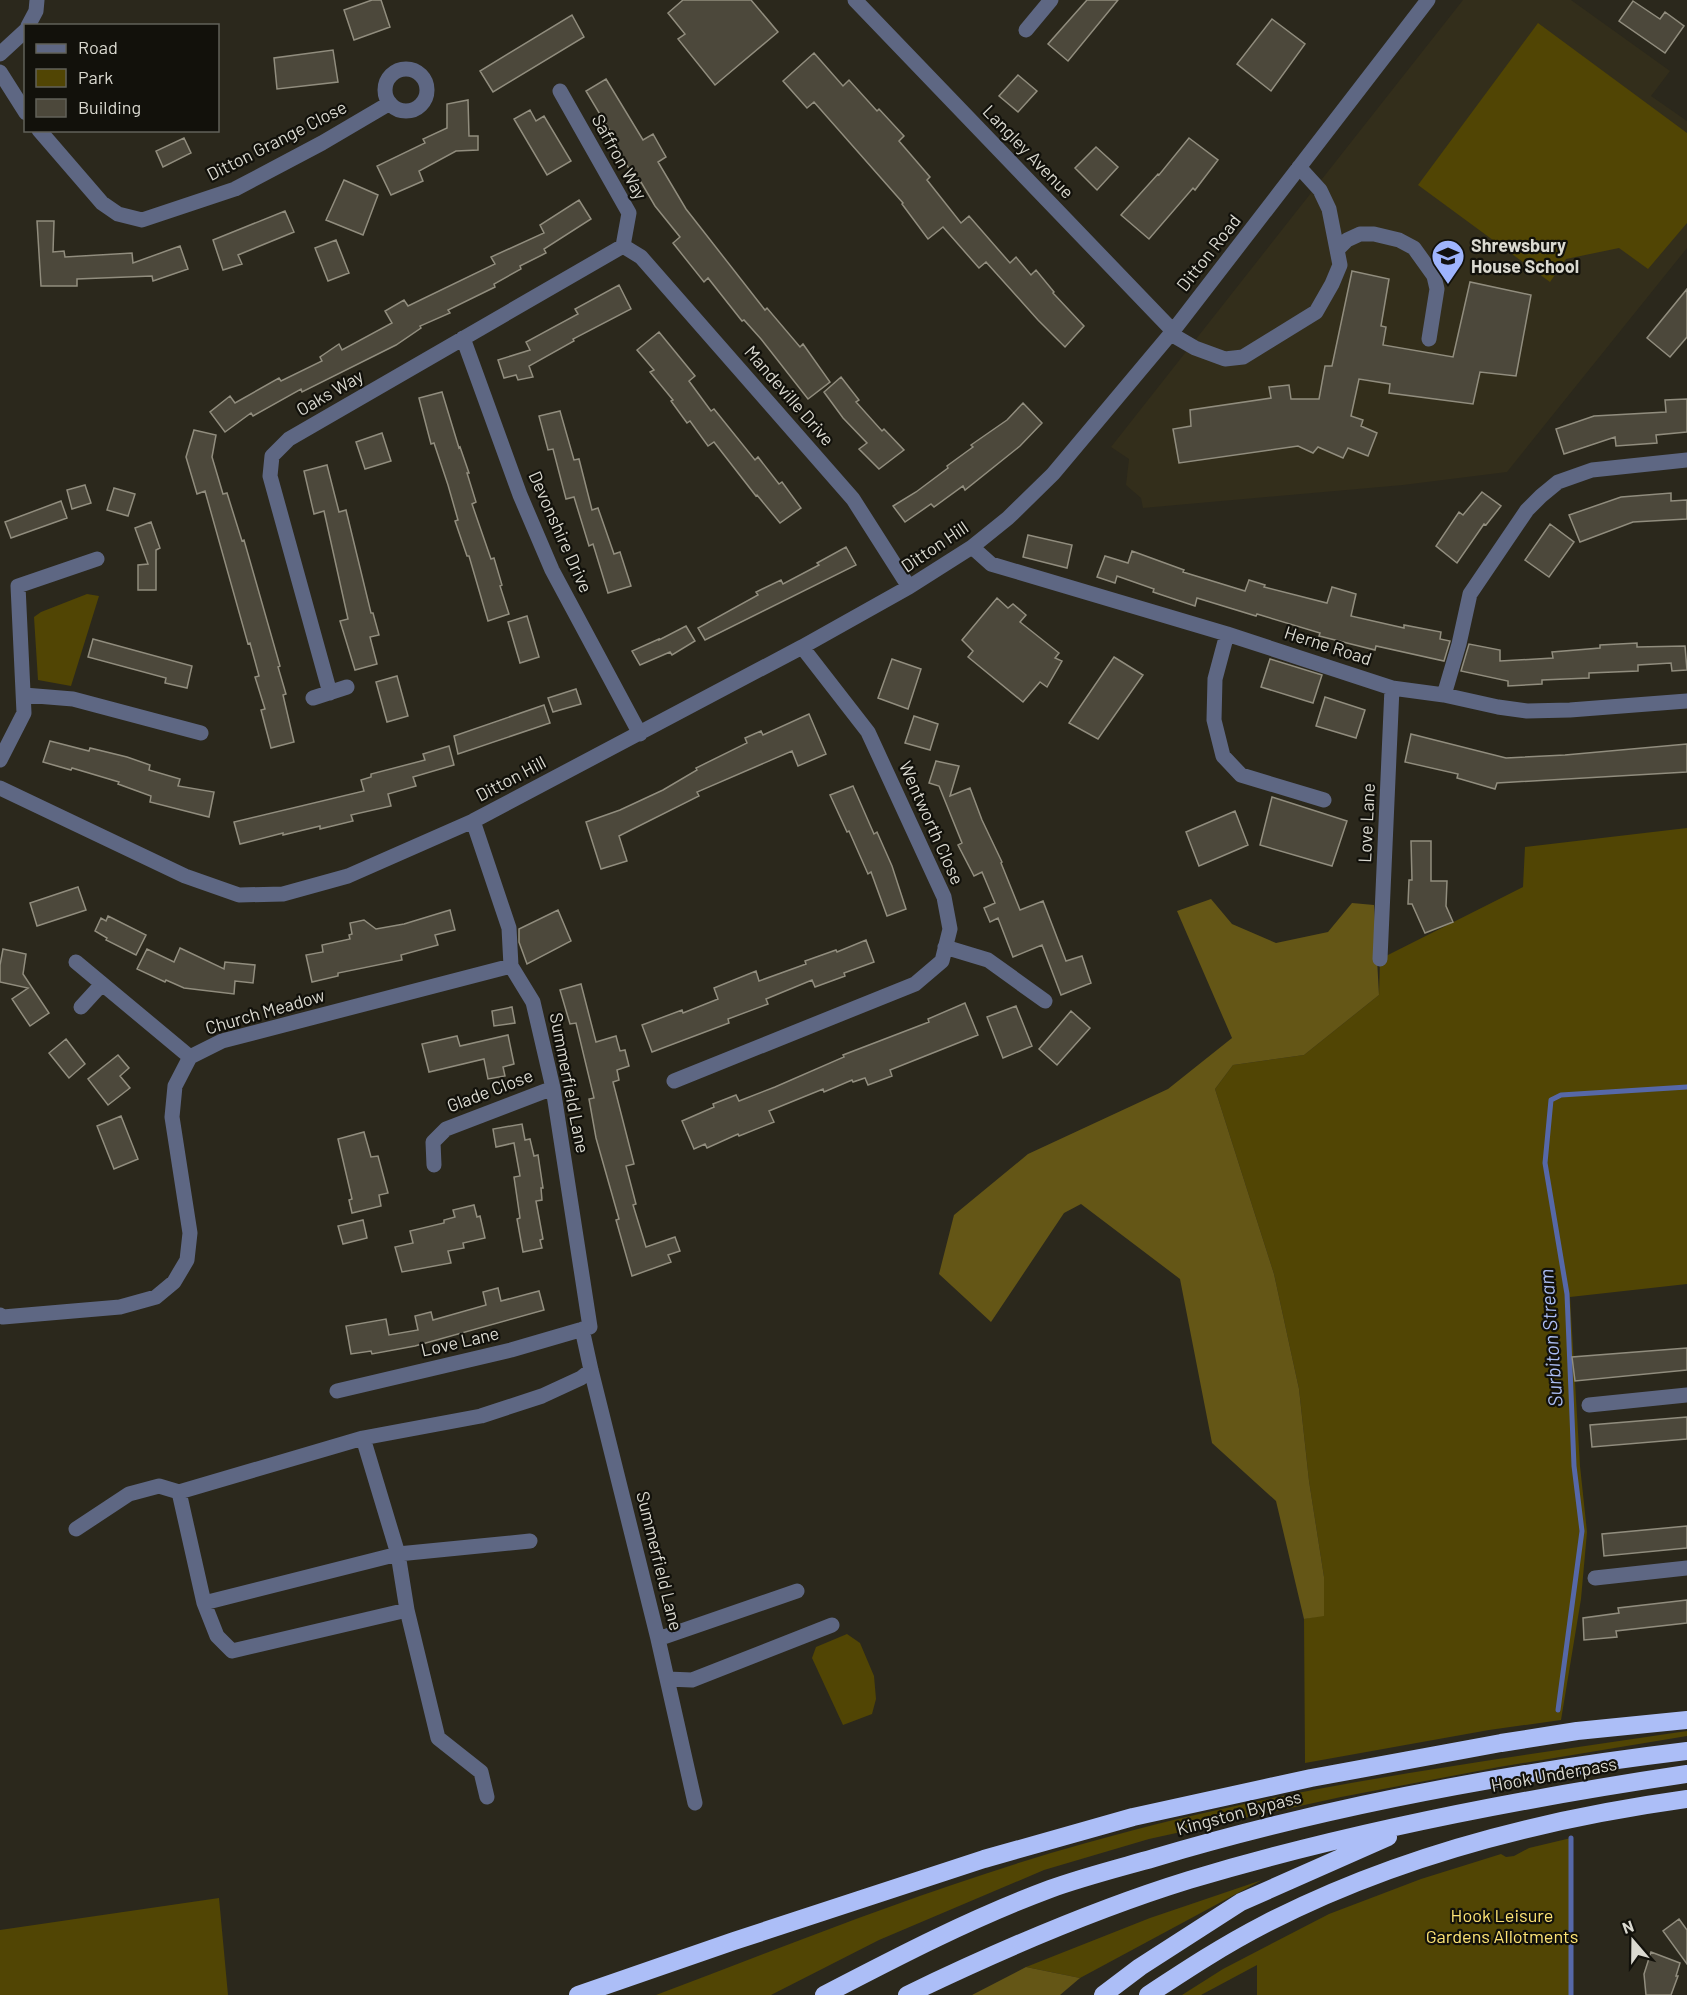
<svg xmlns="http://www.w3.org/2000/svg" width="1687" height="1995" font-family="Barlow,sans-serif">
  <rect width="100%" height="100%" fill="#2b281c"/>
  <!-- built -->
  <path fill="#332e1b" d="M1463 0H1571L1670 71 1651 96 1687 121V248L1507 472 1403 485 1143 508 1141 498 1126 485 1129 459 1111 447Z"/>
  <!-- green -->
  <path fill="#514504" d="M1538 23 1687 133V223L1648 269 1619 248 1566 259 1550 282 1418 185Z
    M87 594 99 596 71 686 38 680 34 617 41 612Z
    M1687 828V1284L1570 1297 1580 1466 1587 1532 1581 1599 1561 1720 1489 1730 1305 1763 1304 1619 1324 1615V1577L1309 1481 1299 1389 1274 1274 1215 1089 1233 1065 1304 1055 1379 995 1380 959 1523 887 1525 847Z
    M847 1634 860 1643 874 1676 876 1699 872 1714 843 1725 812 1658 816 1647Z
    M1687 1731V1736L1499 1767 1341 1797 1149 1839 1044 1870 879 1940 771 1995H656C798 1941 939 1884 1086 1843 1282 1787 1485 1761 1687 1731Z
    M1571 1838V1995H1257V1965L1201 1995H1182L1223 1969 1329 1914 1421 1879 1501 1854 1506 1857 1514 1856 1529 1848Z
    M1262 1880 1080 1978 1026 1967 1150 1918Z
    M219 1898 228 1995H0V1930Z"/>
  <!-- forest -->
  <path fill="#645616" d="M1211 899 1232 924 1276 943 1328 932 1352 903 1374 905 1379 995 1304 1055 1233 1065 1215 1089 1274 1274 1299 1389 1309 1481 1324 1577V1616L1304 1619 1276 1501 1212 1443 1180 1279 1081 1204 1064 1213 991 1322 939 1274 954 1215 1028 1154 1168 1089 1232 1038 1177 911Z
    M1026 1967 1080 1978 1060 1995H972Z"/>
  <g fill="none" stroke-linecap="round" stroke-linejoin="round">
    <!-- stream -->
    <path stroke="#5668a8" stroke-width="5" d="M1558 1710 1582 1531 1574 1466 1567 1294 1545 1163 1551 1100 1561 1095 1687 1087
      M1571 1838V1995"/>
  </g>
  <!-- building -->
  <path fill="#4c483b" stroke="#918d7e" stroke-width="1.5" d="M372 0H381L390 27 354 40 344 10Z
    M683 0H751L778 32 715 85 678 39 685 34 668 13Z
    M1087 0H1118L1068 61 1048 44Z
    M1633 1 1660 19 1665 12 1684 26 1665 53 1619 21Z
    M572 15 584 37 493 92 480 71Z
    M1272 19 1305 44 1271 91 1237 64Z
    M333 50 338 82 277 89 274 58Z
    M814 53 843 86 849 80 877 111 879 109 904 136 899 141 930 177 927 180 961 223 969 216 1010 263 1016 257 1031 275 1036 270 1054 292 1053 293 1084 326 1065 347 1038 320 986 262 979 268 943 227 928 239 902 204 903 203 814 102 807 108 783 81Z
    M1018 75 1037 91 1018 112 999 96Z
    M606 79 643 140 653 134 666 157 658 162 686 209 765 310 767 308 800 347 803 344 830 382 808 399 761 339 744 320 742 321 708 278 704 282 673 243 680 237 655 206 641 182 638 184 613 142 616 141 586 91Z
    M468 100 469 136H478V150L456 151 419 171 423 181 391 195 377 166 425 143 423 139 447 128V104Z
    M530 110 536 121 544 116 571 161 547 175 514 119Z
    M184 138 191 153 163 167 156 151Z
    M1189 138 1218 160 1195 190 1193 188 1149 239 1121 215 1158 174 1159 175Z
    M1096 147 1118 167 1097 190 1075 168Z
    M344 180 378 195 363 235 326 220Z
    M579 200 591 219 544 249 546 253 520 266 521 269 494 284 495 287 448 310 450 313 420 326 421 328 396 345 302 392 301 389 253 416 251 413 225 432 210 412 230 396 235 403 279 378 281 381 322 361 320 357 339 344 342 350 392 323 385 311 404 300 408 306 495 264 491 257 544 233 540 225Z
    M285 211 294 232 238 255 242 264 223 270 213 240Z
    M37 221H54L53 252 64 251 65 257 132 253 133 263 180 246 188 269 153 281 152 276 77 279V286H41Z
    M336 240 349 273 328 281 315 248Z
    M1352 271 1389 279 1381 326 1386 327 1383 345 1453 357 1470 282 1531 295 1516 376 1480 372 1473 404 1389 393 1390 384 1359 379 1351 416 1363 420 1361 426 1377 433 1368 456 1348 448 1343 458 1318 447 1313 453 1298 446 1179 463 1173 429 1191 426 1190 410 1271 398 1269 387 1289 385 1291 399H1319L1325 366H1332Z
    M619 285 631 309 573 339 574 341 529 366 533 377 518 380 516 375 504 378 498 360 530 350 526 342 578 314 575 309Z
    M1687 289V337L1670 357 1647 338Z
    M659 332 695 376 689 381 711 411 714 409 755 460 758 457 779 484 782 482 801 508 780 523 757 495 756 496 714 442 708 446 690 421 687 423 671 401 673 400 650 372 654 370 637 350Z
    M841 377 859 400 856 402 882 431 884 429 904 450 879 469 859 449 867 443 843 418 824 392Z
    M442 392 459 448 460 447 469 473H467L476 502 472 504 491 559 494 558 502 585 500 586 509 614 488 621 469 556H467L455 521 458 520 448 485 434 443 431 444 419 398Z
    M1687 399V432L1656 435 1657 443 1616 446 1615 437 1564 454 1556 429 1594 416 1666 412 1665 400Z
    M1023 403 1042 423 1020 446 965 490 963 486 934 507 931 504 905 522 893 506 916 492 948 468 947 466 973 447 971 445 1007 420Z
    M560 411 574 460 579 459 592 510 598 508 614 554 620 552 631 586 608 593 593 544 589 546 574 497 566 499 553 449 548 450 539 416Z
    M194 430 216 435 212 457 223 494 227 493 242 541 244 540 280 666 278 667 286 694 283 695 294 742 271 748 261 710 265 709 255 677 259 676 250 643 248 644 205 491 197 494 186 457Z
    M382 433 391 461 365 469 356 442Z
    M327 465 339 512 346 510 371 613H373L379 635 370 637 377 664 355 670 340 621 348 619 324 511 314 514 304 471Z
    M85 485 91 503 72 509 67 490Z
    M114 488 135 494 128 516 107 510Z
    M1482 492 1501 506 1486 525 1484 524 1457 563 1436 546 1459 512 1463 515Z
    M1671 493V501L1687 500V519L1633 522 1580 542 1569 515 1621 497Z
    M61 501 67 518 11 538 5 522Z
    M151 522 160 548 156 550V590H138V565L148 564 135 528Z
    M1550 524 1574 542 1549 577 1525 560Z
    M1028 535 1072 545 1067 568 1023 557Z
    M846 547 856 565 705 640 698 628 758 595 756 592 781 580 783 584 819 565 817 563Z
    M1132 551 1184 570 1183 572 1245 591 1249 580 1265 585 1264 587 1327 603 1332 587 1356 594 1351 616 1404 628V625L1441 632 1440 639 1450 641 1444 661 1376 646 1375 650 1319 636 1320 633 1257 614 1256 616 1197 598 1195 606 1153 592 1154 589 1117 576 1115 583 1097 577 1105 556 1128 563Z
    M997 598 1008 608 1013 604 1026 615 1020 622 1059 653 1055 658 1062 661 1047 687 1040 682 1023 702 968 657 973 651 962 640Z
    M527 616 539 657 520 663 508 622Z
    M686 626 695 641 672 655 670 652 640 665 632 651 659 639V640Z
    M93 639 192 666 187 688 165 683 166 678 88 657Z
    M1637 643V647L1685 646 1687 670 1672 671 1671 663 1638 665V671L1589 673V678L1542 680V684L1508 686V681L1461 671 1469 644 1500 650V661L1553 658 1552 652 1600 648V645Z
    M1114 657 1143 675 1098 739 1069 723Z
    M892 659 921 669 908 709 878 698Z
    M1270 659 1322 675 1313 703 1261 687Z
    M397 676 408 716 387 722 376 682Z
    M576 689 581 704 553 712 548 698Z
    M1325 697 1365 710 1356 738 1316 726Z
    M544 705 550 723 458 754 454 736Z
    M809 714 826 754 798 766 792 751 697 792 699 796 619 836 627 861 601 869 586 822 620 810 663 790 697 770 696 768 747 743 745 738 761 731 763 735Z
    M914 716 938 724 930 750 905 743Z
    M1411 734 1506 758 1565 755 1687 744V772L1497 783 1495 789 1457 778 1458 774 1405 762Z
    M50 741 89 751 90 748 127 757 150 765 149 770 180 779 178 786 214 792 209 817 150 802 151 796 118 784 119 782 72 768 71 770 43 762Z
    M449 746 454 765 413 777 416 786 388 794 391 806 351 815 353 821 320 829V826L283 835V833L240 844 234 822 364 791 361 780 371 777V774L425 760 423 754Z
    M936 761 959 766 950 796 970 788 982 820 1002 862 1001 863 1020 910 1043 901 1066 961 1082 956 1091 983 1061 995 1042 945 1013 957 998 918 990 922 984 908 995 903 982 872 974 876 958 845 962 843 939 786 929 783Z
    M853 786 874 834 877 832 892 866 906 909 887 916 871 872 868 874 849 831 847 832 830 795Z
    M1272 797 1347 821 1332 866 1260 845Z
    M1235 811 1248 845 1199 866 1186 832Z
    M1411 841H1431V881H1447L1446 906 1453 922 1425 933 1412 904H1408L1409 880H1412Z
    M78 887 86 910 37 926 30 903Z
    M450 910 455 930 435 935 438 945 401 955 402 960 338 973V976L312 982 306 955 323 952 322 945 350 939 349 935 352 934 350 923 364 920 376 929 404 924Z
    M558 910 571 941 527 964 519 942V929Z
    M108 916 146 935 136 955 106 940 107 938 95 931 101 918 106 921Z
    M866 940 874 962 844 973 845 976 815 987 812 980 766 999 768 1004 728 1019 729 1023 652 1052 642 1025 682 1010 683 1013 718 999 714 988 756 971 759 981 806 964 805 961 836 950 837 952Z
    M180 948 224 969 225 962 255 965 253 983 235 981 234 994 184 988 166 980 165 982 137 969 147 949 174 962Z
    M3 949 26 954 23 974 49 1013 30 1026 12 999 28 988 0 982V965Z
    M581 984 596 1042 616 1036 620 1051 625 1050 629 1066 617 1070 619 1080 613 1082 634 1164 626 1166 636 1204 633 1205 646 1247 675 1237 680 1251 668 1255 671 1262 632 1276 616 1220 619 1219 596 1138 589 1099 594 1098 576 1023 570 1024 560 990Z
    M965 1003 978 1035 890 1070 892 1076 868 1085 865 1078 853 1082 852 1080 824 1092 823 1089 769 1111 774 1122 739 1136 738 1134 707 1148 705 1144 694 1149 682 1121 714 1107 713 1104 736 1095 739 1101 775 1087 844 1057 843 1055 929 1022 928 1019Z
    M1016 1006 1032 1046 1003 1058 987 1017Z
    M512 1007 515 1023 494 1026 492 1011Z
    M1071 1011 1090 1028 1057 1065 1039 1049Z
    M508 1035 514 1064 503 1067 505 1076 488 1079 484 1059 429 1072 422 1044 457 1036 460 1046Z
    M66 1039 85 1064 69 1078 49 1053Z
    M118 1055 129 1068 120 1076 130 1088 108 1105 88 1079Z
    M121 1116 138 1159 114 1169 97 1126Z
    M522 1124 525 1140 530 1139 534 1156 538 1155 543 1188H541L542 1200 536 1201 543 1239 540 1240 542 1248 523 1252 517 1219 520 1218 514 1177 520 1176 514 1143 496 1147 493 1129Z
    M364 1132 371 1157 378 1156 388 1193 379 1195 381 1206 352 1213 349 1200 352 1199 338 1139Z
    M474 1205 477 1217 480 1216 485 1238 463 1243 464 1248 448 1251 451 1263 402 1272 395 1247 413 1243 410 1231 444 1223V1220L455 1217 453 1210Z
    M363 1220 367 1238 343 1244 338 1226Z
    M498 1288 501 1301 539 1291 544 1310 415 1346 372 1354 371 1351 351 1354 346 1326 386 1319 389 1335 418 1330 415 1316 431 1312 433 1320 486 1305 483 1292Z
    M1687 1348V1370L1575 1381 1572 1357Z
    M1687 1417V1439L1592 1447 1590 1425Z
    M1687 1526V1548L1604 1556 1602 1534Z
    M1687 1600V1623L1616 1631 1617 1637 1584 1640 1583 1618 1619 1613 1618 1608Z
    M1679 1919 1687 1930V1964L1663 1931Z
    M1651 1952 1680 1963 1676 1976H1678L1671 1995H1646L1644 1974Z"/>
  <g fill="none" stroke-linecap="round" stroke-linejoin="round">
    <!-- minor -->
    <path stroke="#5e6783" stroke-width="15" d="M855 0 1173 331
      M28 26 36 11 37 0
      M1026 30 1051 0
      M0 54 26 30
      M385 90a21 21 0 1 1 42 0a21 21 0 1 1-42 0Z
      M0 72 26 113
      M560 91 629 213 623 246
      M39 130 102 203 118 214 142 220 235 189 322 143 390 103
      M623 246 641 257 853 499 909 587
      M1338 249 1347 240 1360 234H1374L1399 240 1414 248 1434 276 1437 289 1429 339
      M1171 334 1195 348 1225 359 1243 357 1316 312 1332 284 1340 265 1329 209 1320 190 1299 167
      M463 338 520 495 552 570 640 734
      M972 547 991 564 1227 634 1392 688 1444 695 1498 707 1527 711 1570 710 1687 701
      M1227 634 1215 679 1214 720 1223 756 1241 775 1324 800
      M330 693 270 476 272 456 289 439 623 246
      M24 695 73 699 201 733
      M1444 695 1459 644 1470 594 1527 510 1541 496 1558 482 1592 470 1687 460
      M313 698 347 687
      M0 760 24 713 18 586 97 559
      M0 788 185 876 239 895 283 894 348 876 473 821 802 647 909 587 972 547 1008 518 1053 474 1173 331 1428 0
      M945 947 988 960 1045 1001
      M1380 959 1392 688
      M76 962 190 1057
      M81 1007 102 984
      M674 1081 915 984 942 961 950 929 944 897 868 732 802 647
      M434 1165 433 1142 446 1129 553 1088
      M0 1315 3 1317 120 1307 156 1297 174 1282 187 1260 190 1233 172 1117 175 1086 190 1057 222 1041 511 966
      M582 1329 591 1370 658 1639 695 1803
      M337 1391 511 1350 590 1327 553 1088 533 1002 511 966 509 928 473 821
      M1589 1405 1687 1395
      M363 1438 398 1554 407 1610 438 1738 481 1772 487 1797
      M76 1529 129 1494 159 1486 179 1492
      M530 1541 398 1554 204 1603 179 1492 363 1438 481 1416 542 1396 581 1378 591 1370
      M1595 1578 1687 1568
      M204 1603 217 1636 232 1651 407 1610
      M658 1639 797 1591
      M667 1679 692 1680 832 1625"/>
    <!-- highway -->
    <path stroke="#acbef7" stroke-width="18" d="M578 1995 734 1941 984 1859 1133 1817 1311 1778 1501 1743 1577 1731 1687 1720
      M824 1995C897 1957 972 1918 1050 1889 1083 1877 1119 1868 1154 1858 1328 1806 1507 1773 1687 1751
      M907 1995C998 1951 1092 1910 1189 1880 1352 1831 1519 1799 1687 1774
      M1103 1995 1140 1967 1241 1902 1388 1837
      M1148 1995C1186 1970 1224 1945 1265 1924 1395 1857 1543 1819 1687 1799"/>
  </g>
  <!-- icons -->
  <defs>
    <symbol id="school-pin" viewBox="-11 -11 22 30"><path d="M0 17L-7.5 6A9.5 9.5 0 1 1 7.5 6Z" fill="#9eb4fd" stroke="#12110b"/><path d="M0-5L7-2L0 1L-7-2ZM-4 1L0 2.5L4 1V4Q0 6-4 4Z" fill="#111"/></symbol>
  </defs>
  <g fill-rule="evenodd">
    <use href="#school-pin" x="1429" y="237" width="38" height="52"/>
  </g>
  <g text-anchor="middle" stroke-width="4.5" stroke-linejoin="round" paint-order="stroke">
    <!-- street labels -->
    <g font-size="18" fill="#dad9d0" stroke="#12110b">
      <text transform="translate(277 141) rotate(-27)" y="6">Ditton Grange Close</text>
      <text transform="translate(1028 152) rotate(46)" y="6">Langley Avenue</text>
      <text transform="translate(619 157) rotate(61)" y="6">Saffron Way</text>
      <text transform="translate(1209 253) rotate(-52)" y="6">Ditton Road</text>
      <text transform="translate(330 393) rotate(-30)" y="6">Oaks Way</text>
      <text transform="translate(789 396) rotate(49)" y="6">Mandeville Drive</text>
      <text transform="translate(560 532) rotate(66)" y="6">Devonshire Drive</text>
      <text transform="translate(935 547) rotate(-34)" y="6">Ditton Hill</text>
      <text transform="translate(1328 646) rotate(18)" y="6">Herne Road</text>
      <text transform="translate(511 779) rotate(-28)" y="6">Ditton Hill</text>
      <text transform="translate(931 823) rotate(66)" y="6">Wentworth Close</text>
      <text transform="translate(1367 823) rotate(-87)" y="6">Love Lane</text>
      <text transform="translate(265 1012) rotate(-16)" y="6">Church Meadow</text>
      <text transform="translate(569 1083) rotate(79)" y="6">Summerfield Lane</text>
      <text transform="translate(490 1091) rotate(-21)" y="6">Glade Close</text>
      <text transform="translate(460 1342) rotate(-13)" y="6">Love Lane</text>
      <text transform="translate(659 1561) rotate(76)" y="6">Summerfield Lane</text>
      <text transform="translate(1554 1775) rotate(-10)" y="6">Hook Underpass</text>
      <text transform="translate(1239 1813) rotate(-15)" y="6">Kingston Bypass</text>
    </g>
    <!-- poi labels -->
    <g font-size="18" font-weight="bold" fill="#dad9d0" stroke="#12110b" text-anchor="start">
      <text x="1471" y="252">Shrewsbury<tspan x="1471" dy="21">House School</tspan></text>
    </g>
    <!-- park labels -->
    <g font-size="18" fill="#fee475" stroke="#12110b">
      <text x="1502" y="1922">Hook Leisure<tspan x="1502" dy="21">Gardens Allotments</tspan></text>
    </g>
    <!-- water labels -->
    <g font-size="20" font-style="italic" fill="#abbdf3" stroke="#12110b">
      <text transform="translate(1551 1338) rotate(-94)" y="7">Surbiton Stream</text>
    </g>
  </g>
  <!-- legend -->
  <rect x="24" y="24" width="195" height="108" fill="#12110b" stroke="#62615a" stroke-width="1.5"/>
  <rect x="36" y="44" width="30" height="9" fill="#5e6783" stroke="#62615a" stroke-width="1.5"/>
  <text x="78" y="54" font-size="18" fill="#dad9d0">Road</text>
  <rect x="36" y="69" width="30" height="18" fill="#514504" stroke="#62615a" stroke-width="1.5"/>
  <text x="78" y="84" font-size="18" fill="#dad9d0">Park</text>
  <rect x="36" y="99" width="30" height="18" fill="#4c483b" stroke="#62615a" stroke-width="1.5"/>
  <text x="78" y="114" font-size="18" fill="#dad9d0">Building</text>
  <!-- north arrow -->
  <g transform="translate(1633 1941) rotate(340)" stroke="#12110b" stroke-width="4.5" paint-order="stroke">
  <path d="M0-4.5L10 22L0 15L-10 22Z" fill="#dad9d0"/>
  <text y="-9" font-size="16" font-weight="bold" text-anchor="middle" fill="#dad9d0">N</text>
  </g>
</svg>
